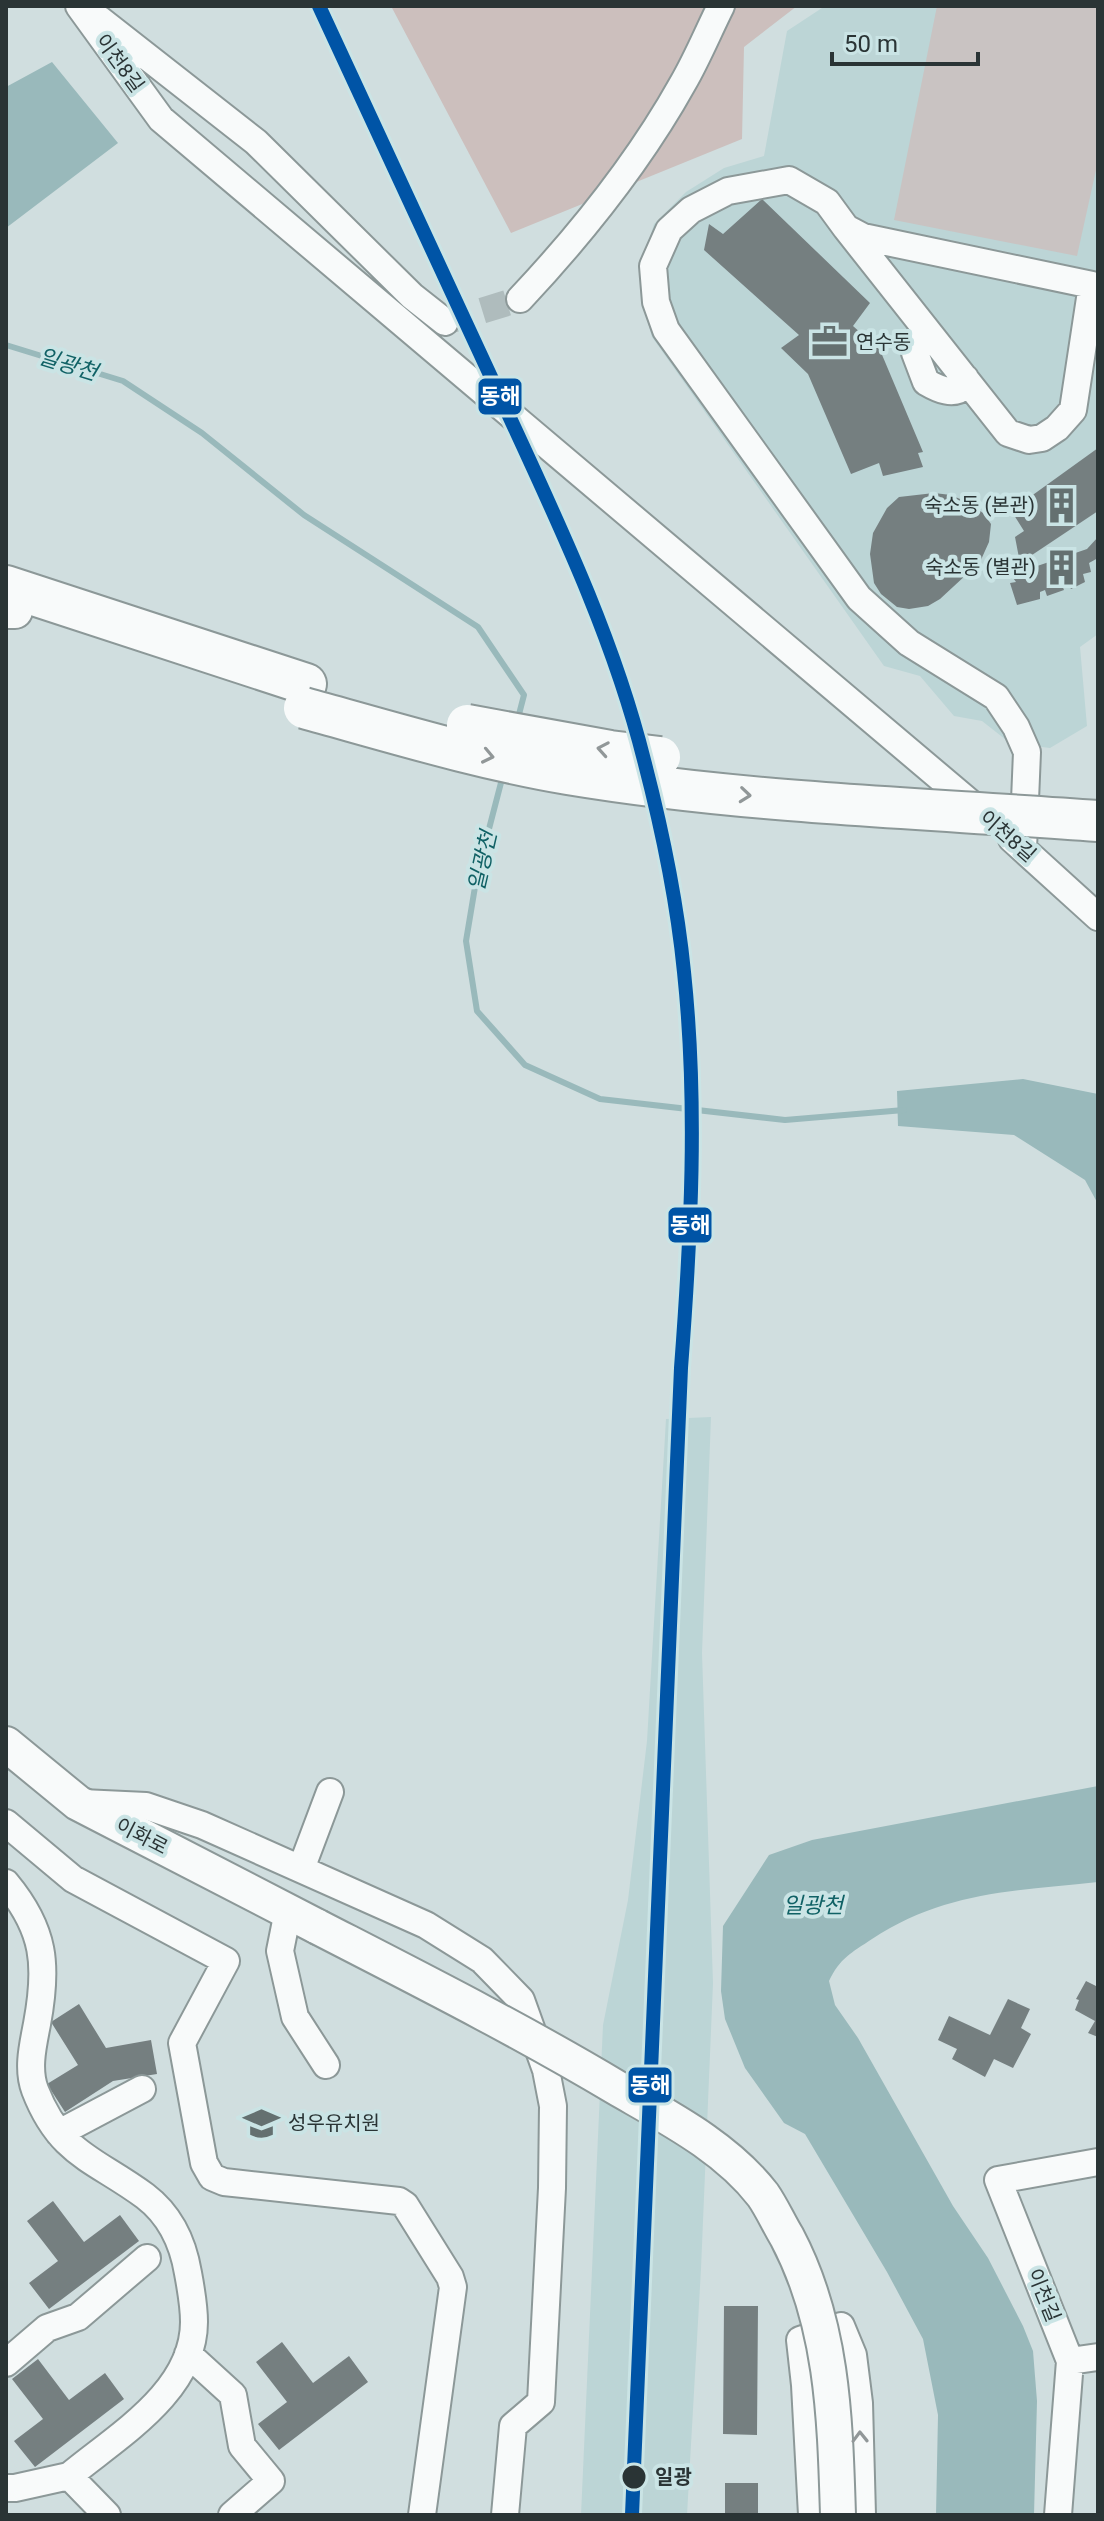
<svg xmlns="http://www.w3.org/2000/svg" width="1104" height="2521" font-family="Roboto,'Noto Sans KR',sans-serif">
  <rect width="100%" height="100%" fill="#d0dedf"/>
  <!-- built -->
  <path fill="#bcd5d6" d="M825 6H1098V634L1080 647 1087 726 1050 748 1010 743 982 721 954 716 920 676 884 666 652 337 641 299 643 259 654 224 686 192 724 168 764 156 787 31Z
    M711 1417 702 1653 713 1983 701 2269 687 2515H581L603 2025 628 1900 647 1741 666 1419Z"/>
  <!-- green -->
  <path fill="#c9c3c2" d="M937 6H1098V161L1077 256 894 220Z"/>
  <!-- forest -->
  <path fill="#ccbfbd" d="M391 6H797L744 47 742 139 511 233Z"/>
  <!-- water -->
  <path fill="#99b9bb" d="M52 62 118 143 6 228V87Z
    M1023 1079 1098 1094V1204L1085 1180 1014 1135 898 1126 897 1091Z
    M1098 1786V1882C1014 1891 945 1891 872 1939 851 1953 840 1958 829 1981L835 2005 858 2038 953 2206 988 2258 1023 2326 1033 2351 1037 2401 1034 2515H936L938 2415 923 2339 887 2272 805 2134 784 2123 745 2068 725 2019 721 1991 723 1926 769 1855 812 1840Z"/>
  <g fill="none" stroke-linecap="round" stroke-linejoin="round">
    <!-- stream -->
    <path stroke="#99b9bb" stroke-width="6" d="M6 345 123 381 202 433 304 515 478 627 524 695 517 722
      M503 775 477 875 466 941 477 1011 525 1065 600 1099 785 1120 904 1110"/>
  </g>
  <!-- building -->
  <path fill="#757f80" d="M762 199 870 303 853 326 880 350 923 452 918 453 923 467 883 476 879 463 851 474 808 374 781 348 799 335 704 250 709 224 723 234Z
    M1098 448V511L1020 563 1015 537 1024 531 1014 515 1024 508 1023 502Z
    M934 493 951 495 969 503 983 513 991 524 989 542 980 562 940 599 928 606 909 609 897 607 881 594 874 583 870 554 873 533 887 508 899 497Z
    M1098 537V558L1089 563 1091 572 1083 574 1085 582 1071 589 1068 583 1062 585 1064 590 1047 596 1045 590 1040 592V599L1017 605 1010 583 1016 582 1011 575 1087 549Z
    M1098 1980V2037L1088 2033 1095 2021 1075 2010 1079 2000 1076 1999 1086 1981 1096 1986Z
    M1008 1999 1030 2009 1021 2028 1031 2034 1013 2068 994 2059 985 2077 952 2059 957 2049 938 2040 949 2016 990 2035Z
    M79 2004 106 2048 151 2040 157 2074 113 2081 65 2112 47 2084 78 2065 51 2022Z
    M53 2201 84 2242 120 2215 139 2241 49 2309 29 2283 58 2261 27 2221Z
    M724 2306H758L757 2435 723 2434Z
    M282 2342 313 2383 349 2356 368 2382 279 2450 258 2424 287 2402 256 2362Z
    M38 2359 69 2400 105 2373 124 2399 35 2467 14 2441 43 2419 12 2379Z
    M725 2483H758V2515H725Z"/>
  <g fill="none" stroke-linecap="round" stroke-linejoin="round">
    <!-- minor-tunnel -->
    <path stroke="#afbcbd" stroke-width="26" stroke-dasharray="26 13" stroke-linecap="butt" d="M445 322 520 299"/>
    <defs>
      <path id="minor" d="M79 6 161 119 982 813
        M99 19 256 142 412 296 445 322
        M846 228 1008 433 1029 440 1042 438 1057 428 1073 410 1092 285 863 237 846 228 827 202 789 180 728 191 691 210 669 230 653 266 656 302 666 330 859 598 909 643 996 697 1016 727 1027 752 1023 849
        M520 299C582 233 639 162 683 83 697 59 708 32 721 6
        M933 338 927 337 916 343 915 353 926 382C938 389 954 397 965 385V378
        M1012 839 1098 917
        M82 1803 146 1806 202 1825 426 1925 482 1960 521 2000 546 2070 553 2106 552 2188 541 2402 513 2426 505 2515
        M6 1823 73 1879 226 1961 182 2043 204 2163 212 2177 224 2182 399 2201 405 2205 450 2277 453 2287 422 2515
        M301 1869 330 1792
        M6 1883C45 1930 48 1965 37 2024 33 2045 27 2069 35 2090 60 2155 95 2159 145 2196 170 2215 183 2243 188 2273 191 2289 194 2305 194 2322 194 2392 117 2436 69 2476
        M288 1911 280 1951 295 2017 326 2065
        M59 2133 142 2089
        M188 2354 233 2395 242 2446 271 2481 232 2515
        M1070 2361 1098 2357
        M6 2363 47 2328 78 2317 147 2258
        M6 2488H15L69 2476 107 2515
        M812 2515 805 2385 800 2340 841 2326 853 2355 859 2403 862 2515
        M1058 2515 1070 2361 998 2180 1098 2162"/>
      <path id="major" d="M6 611H15
        M6 1744 78 1803 318 1927"/>
      <path id="highway" d="M6 586 306 684"/>
    </defs>
    <!-- minor casing -->
    <use href="#minor" stroke="#8c9898" stroke-width="30"/>
    <!-- major casing -->
    <use href="#major" stroke="#8c9898" stroke-width="38"/>
    <!-- highway casing -->
    <use href="#highway" stroke="#8c9898" stroke-width="44"/>
    <!-- minor -->
    <use href="#minor" stroke="#f8fafa" stroke-width="26"/>
    <!-- major -->
    <use href="#major" stroke="#f8fafa" stroke-width="34"/>
    <!-- highway -->
    <use href="#highway" stroke="#f8fafa" stroke-width="40"/>
    <defs>
      <path id="major-bridge" d="M318 1927C419 1979 520 2030 617 2088 669 2118 726 2147 763 2195 772 2208 779 2224 787 2237 833 2324 835 2419 838 2515"/>
      <path id="highway-bridge" d="M304 708C391 732 479 759 568 774 743 803 922 808 1098 821
        M467 725 610 751 660 757"/>
    </defs>
    <!-- major-bridge casing -->
    <use href="#major-bridge" stroke="#8c9898" stroke-width="38" stroke-linecap="butt"/>
    <!-- highway-bridge casing -->
    <use href="#highway-bridge" stroke="#8c9898" stroke-width="44" stroke-linecap="butt"/>
    <!-- major-bridge -->
    <use href="#major-bridge" stroke="#f8fafa" stroke-width="34"/>
    <!-- highway-bridge -->
    <use href="#highway-bridge" stroke="#f8fafa" stroke-width="40"/>
    <defs>
      <path id="rail-1" d="M319 6C381 139 443 272 504 405 557 520 613 636 644 760 662 829 677 901 684 972 698 1104 691 1236 681 1368L632 2515"/>
    </defs>
    <!-- rail-1 casing -->
    <use href="#rail-1" stroke="#cae4e5" stroke-width="20"/>
    <!-- rail-1 -->
    <use href="#rail-1" stroke="#0054a6" stroke-width="14"/>
  </g>
  <!-- one-way arrows -->
  <defs><path id="oneway-chevron" d="M-2-3.5L2.5 0L-2 3.5" fill="none" stroke-width="1.6" stroke-linecap="round" stroke-linejoin="round" transform="scale(2)"/></defs>
  <g stroke="#919798">
    <use href="#oneway-chevron" transform="translate(603 749) rotate(-170)"/>
    <use href="#oneway-chevron" transform="translate(488 756) rotate(12)"/>
    <use href="#oneway-chevron" transform="translate(745 795) rotate(6)"/>
    <use href="#oneway-chevron" transform="translate(860 2437) rotate(-91)"/>
  </g>
  <!-- icons -->
  <defs>
    <symbol id="office-bare" viewBox="-9 -9 18 18"><path d="M-6-3h4V-5.5h4V-3h4V5H-6ZM-1-4.5V-3h2v-1.5ZM-6 0V1H6V0Z" fill="#647070" stroke="#cae4e5" stroke-width="2.5" paint-order="stroke"/></symbol>
    <symbol id="building-bare" viewBox="-9 -9 18 18"><path d="M-4-6H4V6H1V3H-1V6H-4ZM-2.5-4.3h1.7v1.8h-1.7ZM.8-4.3h1.7v1.8H.8ZM-2.5-1h1.7V.8h-1.7ZM.8-1h1.7V.8H.8Z" fill="#647070" stroke="#cae4e5" stroke-width="2.5" paint-order="stroke"/></symbol>
    <symbol id="school-bare" viewBox="-9 -9 18 18"><path d="M0-5L7-2L0 1L-7-2ZM-4 1L0 2.5L4 1V4Q0 6-4 4Z" fill="#647070" stroke="#cae4e5" stroke-width="2.5" paint-order="stroke"/></symbol>
  </defs>
  <g fill-rule="evenodd">
    <use href="#office-bare" x="804" y="316" width="51" height="51"/>
    <use href="#building-bare" x="1036" y="480" width="51" height="51"/>
    <use href="#building-bare" x="1036" y="542" width="51" height="51"/>
    <use href="#school-bare" x="236" y="2098" width="51" height="51"/>
  </g>
  <!-- markers -->
  <circle fill="#2a3435" stroke="#cae4e5" stroke-width="3" cx="634" cy="2477" r="13"/>
  <g text-anchor="middle" stroke-width="8" stroke-linejoin="round" paint-order="stroke">
    <!-- street labels -->
    <g font-size="20" fill="#2a3435" stroke="#cae4e5">
      <text transform="translate(120 63) rotate(54)" y="7">이천8길</text>
      <text transform="translate(1008 836) rotate(41)" y="7">이천8길</text>
      <text transform="translate(142 1836) rotate(27)" y="7">이화로</text>
      <text transform="translate(1044 2295) rotate(68)" y="7">이천길</text>
    </g>
    <!-- poi labels -->
    <g font-size="20" fill="#2a3435" stroke="#cae4e5" text-anchor="start">
      <text x="856" y="349">연수동</text>
      <text x="1035" y="512" text-anchor="end">숙소동 (본관)</text>
      <text x="1036" y="574" text-anchor="end">숙소동 (별관)</text>
      <text x="288" y="2130">성우유치원</text>
    </g>
    <!-- stop labels -->
    <g font-size="20" font-weight="bold" fill="#2a3435" stroke="#cae4e5" text-anchor="start">
      <text x="655" y="2484">일광</text>
    </g>
    <!-- water labels -->
    <g font-size="22" font-style="italic" fill="#106165" stroke="#cae4e5">
      <text transform="translate(68 364) rotate(17)" y="8">일광천</text>
      <text transform="translate(482 861) rotate(-77)" y="8">일광천</text>
      <text x="813" y="1913">일광천</text>
    </g>
  </g>
  <g stroke="#cae4e5" stroke-width="3">
    <rect x="477" y="377" width="46" height="39" rx="8" fill="#0054a6"/>
    <rect x="667" y="1206" width="46" height="38" rx="8" fill="#0054a6"/>
    <rect x="627" y="2066" width="46" height="38" rx="8" fill="#0054a6"/>
  </g>
  <g font-size="22" text-anchor="middle" font-weight="bold" fill="#fff">
    <text x="500" y="404">동해</text>
    <text x="690" y="1233">동해</text>
    <text x="650" y="2093">동해</text>
  </g>
  <!-- border -->
  <rect width="1104" height="2521" fill="none" stroke="#2a3435" stroke-width="16"/>
  <!-- scale -->
  <path d="M832 52v12h146v-12" fill="none" stroke="#2a3435" stroke-width="4"/>
  <text x="844" y="52" font-size="24" fill="#2a3435" stroke="#cae4e5" stroke-width="6" paint-order="stroke">50 m</text>
</svg>
